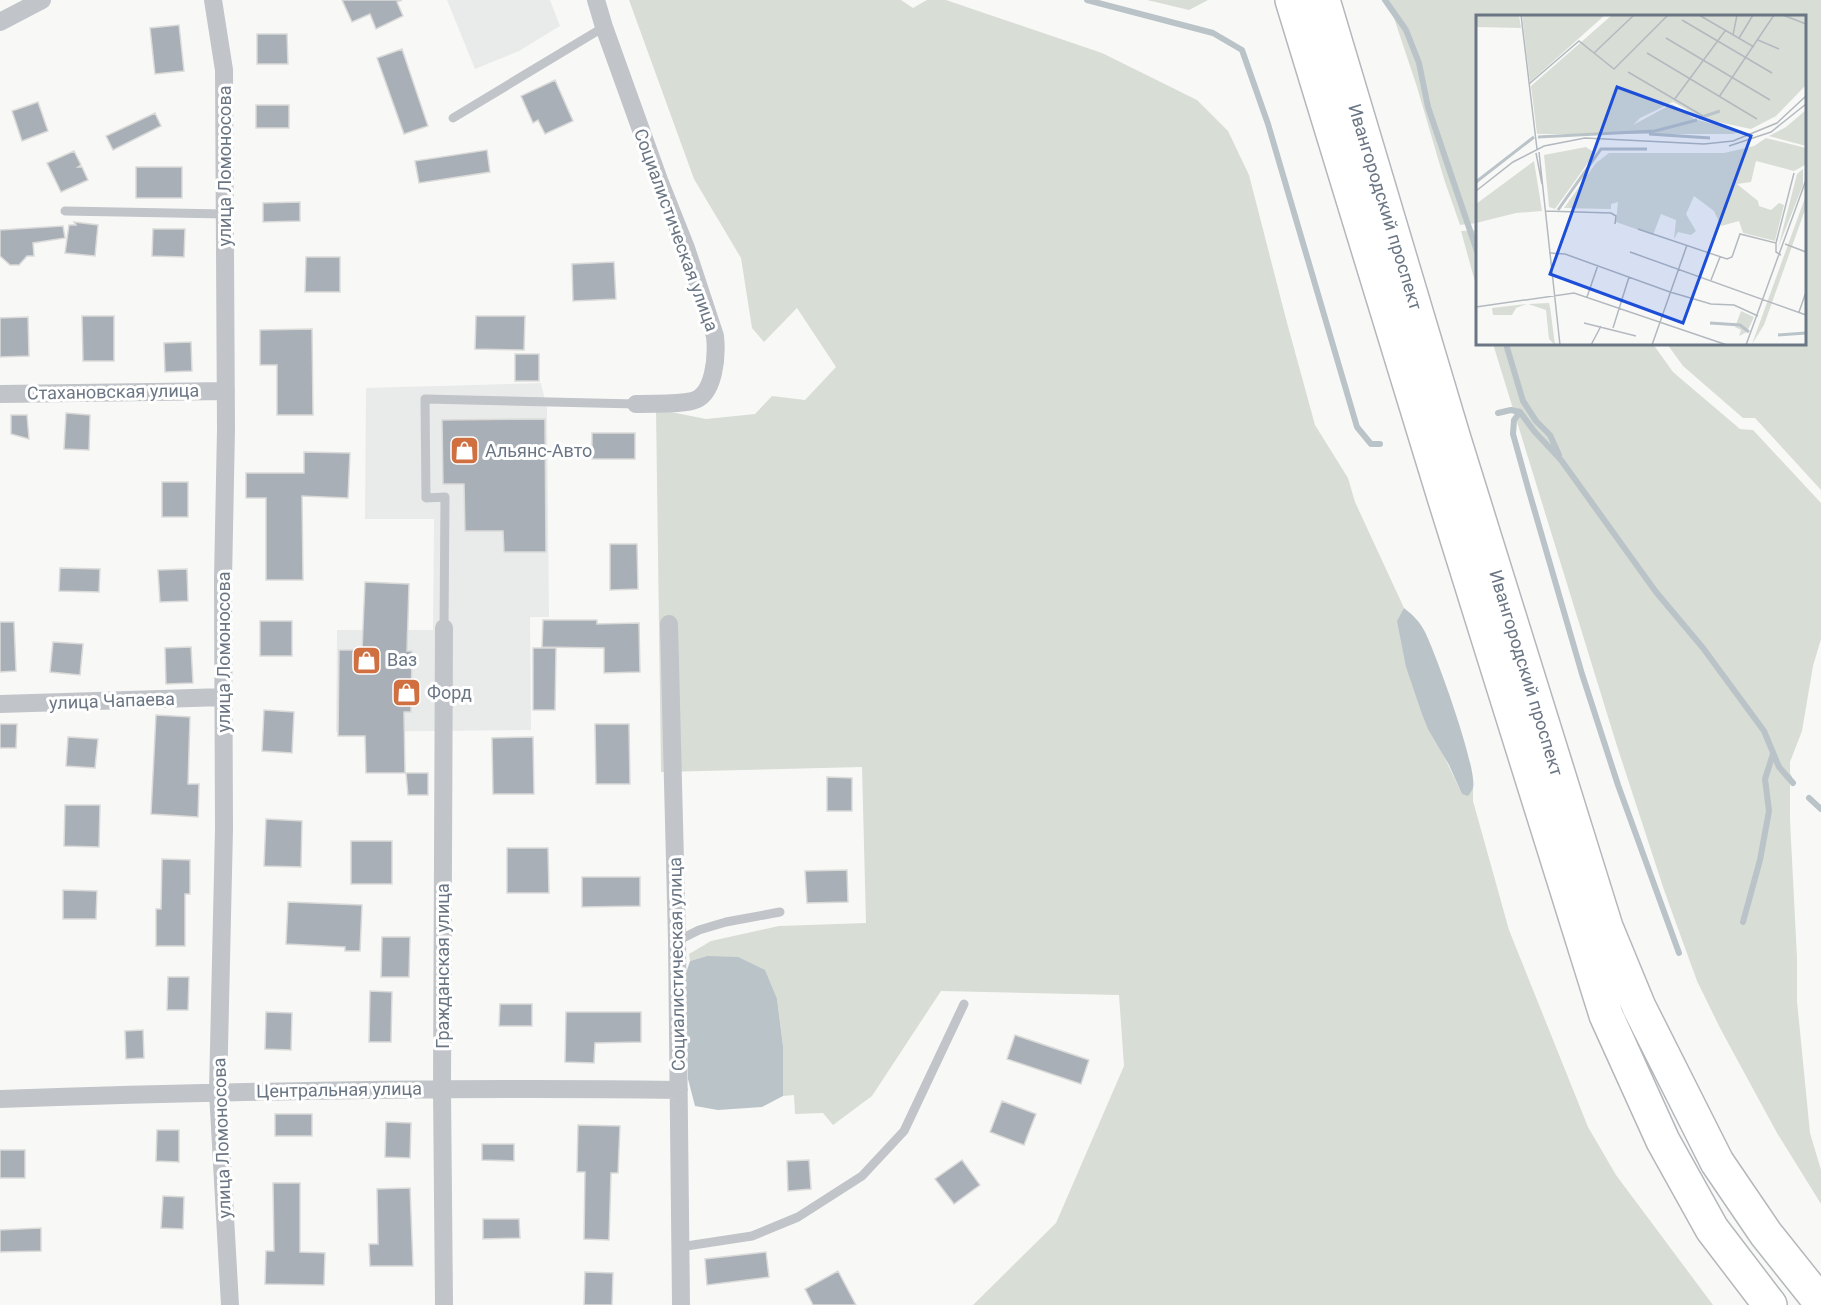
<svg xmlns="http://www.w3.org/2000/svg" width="1821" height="1305" font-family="Roboto,sans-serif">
  <rect width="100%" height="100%" fill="#f8f9f7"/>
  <!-- built -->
  <path fill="#e9eaea" d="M447 0H550L560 26 519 51 475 69Z
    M541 383 547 409 549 617H530L531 730 336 732 337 630H433L434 519H365L366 388Z"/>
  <!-- green -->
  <path fill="#d8ddd6" d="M629 0H901L913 8 927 0H946L1102 53 1197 100 1228 131 1249 175 1286 319 1315 425 1348 478 1355 502 1404 608 1398 621 1440 748 1462 794 1468 795 1473 788V801L1509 930 1588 1127 1616 1175 1713 1305H973L1056 1223 1124 1066 1119 995 941 991 872 1096 833 1125 823 1113 795 1114 794 1095 783 1096V1046L777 999 707 956 690 961 689 954 711 941 779 926 866 923 862 767 661 772 656 409 706 419 755 414 772 396 805 400 836 367 797 308 764 342 752 328 741 258 694 179Z
    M1147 0H1208L1189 10Z
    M1388 0H1821V490L1755 418H1743L1683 366 1667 344H1804V16H1478L1477 223 1460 225 1444 179 1417 87Z
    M1477 230H1478L1477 289 1461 231Z
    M1493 344H1653L1673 372 1740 429 1753 430 1821 503V639L1813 666 1802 731 1790 762V773L1792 777H1790V820L1797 958V1001L1810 1133 1821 1170V1204L1777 1133 1720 1028 1697 981 1664 890 1617 746Z"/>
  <!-- water -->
  <path fill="#bac3c8" d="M1404 608C1413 615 1420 622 1425 632 1436 654 1478 769 1473 788 1472 791 1470 793 1468 796L1462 794 1449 765 1428 729 1422 714 1406 667 1397 621Z
    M707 956 738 957 765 970 777 999 783 1046V1096L762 1107 718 1110 695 1106 688 1079 686 973 690 961Z"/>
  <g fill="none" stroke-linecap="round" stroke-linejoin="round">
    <!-- stream -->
    <path stroke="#bac3c8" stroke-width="6" d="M1087 0 1213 33 1242 50 1268 124 1357 427 1371 444H1380
      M1385 0 1406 30 1419 63 1428 107 1478 254
      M1506 344 1523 401 1536 421 1550 435 1559 455
      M1520 412 1514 420 1513 434 1528 488 1582 674 1618 785 1679 953
      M1498 413 1511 410 1520 412 1534 431 1561 460 1656 592 1703 648 1764 731 1779 767 1793 783
      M1809 798 1821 809
      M1743 922 1760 860 1769 811 1765 779 1773 754"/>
  </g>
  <!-- building -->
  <path fill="#a9afb6" stroke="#dadad9" stroke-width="1.5" d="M342 0H402L397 2 403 16 376 29 370 14 352 22Z
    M179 25 184 71 155 74 150 28Z
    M257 34H287L288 64H257Z
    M402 49 428 126 404 134 377 58Z
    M555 80 573 121 545 134 538 120 533 123 521 96Z
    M38 102 48 131 22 141 12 111Z
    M256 105H289V128H256Z
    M155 113 161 126 113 150 106 136Z
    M487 150 490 172 419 183 415 161Z
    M74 151 81 165 78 167H82L88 180 61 192 47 163Z
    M136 167H182V198H136Z
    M300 202V221L263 222V203Z
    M74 222 98 225 95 256 65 253 69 225H76Z
    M63 226 65 238 33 243 34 256H27L19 265H10L0 256V230Z
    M153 229H185L184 257 152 256Z
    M306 257H340V292H305Z
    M614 262 616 299 573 301 572 264Z
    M82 316H114V361H83Z
    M476 316H525L524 350 475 349Z
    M28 317 29 356 0 357V318Z
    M312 329 313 415H277V365H260V330Z
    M191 342 192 371 165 372 164 343Z
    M515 354H539V381H515Z
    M66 413 90 415 89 450 64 449Z
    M11 415H27L29 439 11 434Z
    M545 419 546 552H504L503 531H465L464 484H443L442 420Z
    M592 433H635V459H592Z
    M304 452 350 453 348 498 302 496 303 580H266V498H246V473H304Z
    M162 482H188V517H162Z
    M610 544H637L638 589 610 590Z
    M60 568 100 569 99 592 59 591Z
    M187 569 188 601 160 602 158 570Z
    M365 582 409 584 407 651H412L411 712H404L405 773H366L365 736H338L339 650H362Z
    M543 620H597V624L639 623 640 672 604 673V648L542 647Z
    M260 621H292V656H260Z
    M0 622H14L16 671 0 672Z
    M53 642 83 644 80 675 50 672Z
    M191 647 193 683 166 684 165 648Z
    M533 648H556L555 710H533Z
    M264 710 294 712 292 753 262 751Z
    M156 715 190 717 188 784H199L198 817 151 814Z
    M0 724H17L16 748H0Z
    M595 724H629L630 784H596Z
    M68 737 98 739 95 768 66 766Z
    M533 737 534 794H493L492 738Z
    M406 773H428V795H408Z
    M827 777 852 778V811H827Z
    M65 805H100L99 847 64 846Z
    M266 819 302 821 301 867 264 866Z
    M351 841H392V884H351Z
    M507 848H548L549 893H507Z
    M162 859 190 860V894H185V946H156V909H161Z
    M847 870 848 902 807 903 805 871Z
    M582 877H640V906L582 907Z
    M63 890 97 891 96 919H63Z
    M288 902 362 905 360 951H345V947L286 944Z
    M382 937H410L409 977H381Z
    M168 977H189L188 1010H167Z
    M370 991 392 992 391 1042H369Z
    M500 1004H532V1026H499Z
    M266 1012 292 1013 291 1050 265 1049Z
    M566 1012H641V1042L595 1043 594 1063 565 1062Z
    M143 1030 144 1058 126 1059 125 1031Z
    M1015 1035 1089 1060 1081 1084 1007 1059Z
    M1002 1101 1036 1114 1024 1145 990 1132Z
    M275 1114H312V1136H275Z
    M386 1122 411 1123 410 1158 385 1157Z
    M578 1125 620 1126 618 1173H611L609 1240 584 1239 585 1172H577Z
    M157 1130H179V1162L156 1161Z
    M482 1144H514V1161L482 1160Z
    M0 1150H25V1178H0Z
    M809 1160 811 1189 788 1191 787 1161Z
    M962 1160 980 1185 954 1204 935 1179Z
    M273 1183H300V1252L325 1253 324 1285 265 1284 266 1251H274Z
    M410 1188 413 1266H370L369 1244H378L377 1189Z
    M163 1196 184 1197 183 1229 161 1228Z
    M483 1219H519L520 1238 483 1239Z
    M41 1228V1251L0 1252V1230Z
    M766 1252 769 1277 707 1285 705 1259Z
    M838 1271 856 1305H813L805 1289Z
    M585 1272 613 1273 612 1305H584Z"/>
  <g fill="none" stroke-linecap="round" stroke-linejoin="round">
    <defs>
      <path id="highway" d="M1292 0 1444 497 1606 1015 1663 1141 1712 1229 1770 1305
        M1323 0 1454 439 1606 927 1639 1007 1717 1162 1766 1234 1821 1303"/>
    </defs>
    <!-- highway casing -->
    <use href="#highway" stroke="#b4b7bb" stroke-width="36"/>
    <!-- lane -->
    <path stroke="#c1c4c8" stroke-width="9" d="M453 118 604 27
      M65 211 225 214
      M444 628 445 497 426 498 425 399 636 404
      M677 941 699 930 726 922 780 912
      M680 1247 752 1236 798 1217 862 1176 904 1131 964 1004"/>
    <!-- street -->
    <path stroke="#c1c4c8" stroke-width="18" d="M213 0 224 70 226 429 223 580 224 829 218 1092 230 1305
      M596 0 604 27 659 180 686 248 715 336C717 355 715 396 692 401 675 405 654 403 636 404
      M0 22 42 0
      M0 394 226 391
      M669 624 677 941 681 1305
      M0 704 224 697
      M0 1099C226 1091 453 1087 679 1090
      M444 1305 442 1089 444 628"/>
    <!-- highway -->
    <use href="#highway" stroke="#fff" stroke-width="33"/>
  </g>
  <!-- icons -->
  <defs>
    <symbol id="shop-square" viewBox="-11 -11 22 22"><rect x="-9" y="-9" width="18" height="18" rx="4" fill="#d06f3f" stroke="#fff"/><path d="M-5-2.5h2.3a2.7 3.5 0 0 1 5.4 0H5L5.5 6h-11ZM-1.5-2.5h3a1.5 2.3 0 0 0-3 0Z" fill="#fff"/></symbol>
  </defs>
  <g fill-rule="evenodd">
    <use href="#shop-square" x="448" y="434" width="33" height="33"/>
    <use href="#shop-square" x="350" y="644" width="33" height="33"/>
    <use href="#shop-square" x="390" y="676" width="33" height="33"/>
  </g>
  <g text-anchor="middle" stroke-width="6" stroke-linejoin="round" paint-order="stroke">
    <!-- street labels -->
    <g font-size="18" fill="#6b7684" stroke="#fff">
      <text transform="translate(225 166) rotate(-90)" y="6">улица Ломоносова</text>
      <text transform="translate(1385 207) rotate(73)" y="6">Ивангородский проспект</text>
      <text transform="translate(676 230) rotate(70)" y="6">Социалистическая улица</text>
      <text transform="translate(113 392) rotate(-1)" y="6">Стахановская улица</text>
      <text transform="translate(224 652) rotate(-90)" y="6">улица Ломоносова</text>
      <text transform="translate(1526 673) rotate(73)" y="6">Ивангородский проспект</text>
      <text transform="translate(112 701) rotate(-2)" y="6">улица Чапаева</text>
      <text transform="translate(677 964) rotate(-91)" y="6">Социалистическая улица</text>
      <text transform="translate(443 966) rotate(-90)" y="6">Гражданская улица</text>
      <text transform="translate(339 1090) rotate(-1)" y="6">Центральная улица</text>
      <text transform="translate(222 1138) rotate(-92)" y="6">улица Ломоносова</text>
    </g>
    <!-- poi labels -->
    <g font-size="18" fill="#6b7684" stroke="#fff" text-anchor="start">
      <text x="485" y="457">Альянс-Авто</text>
      <text x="387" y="666">Ваз</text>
      <text x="427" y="699">Форд</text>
    </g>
  </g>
  <!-- overview -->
  <g transform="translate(1476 15)">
    <rect width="330" height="330" fill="#f8f9f7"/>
    <path d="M0 0H43L45 13 0 12ZM46 0H129L54 67ZM136 0H330V70L300 101 275 114 228 104 197 87 164 103 157 110 196 89 218 104 266 117 256 119H61L55 71ZM330 95V131L293 121 310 112ZM290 123 330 133 329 150 318 156 280 146 275 167 261 169 282 186 283 191 295 195 303 188 308 190 299 226 267 218 263 206 245 211 238 196 218 181 210 199 220 216 215 220 202 217 198 224 200 205 185 199 177 220 140 207 142 187 135 189V194L88 193 120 148 133 138H248L278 131ZM110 132 119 138 79 194 73 192 68 140ZM58 146 66 196 40 198 0 208V189ZM327 154V170L302 233 321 159ZM330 180V192L288 310 276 329ZM73 288 74 292 79 330 73 324 70 295 52 289ZM51 289 40 293 36 300H17L16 293ZM265 296 278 302 271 317 263 321 265 315 259 312Z" fill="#d8ddd6"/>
    <path fill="none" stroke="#bac3c8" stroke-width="3" d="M223 103 244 96M179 116 221 105M173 119 234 123M62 122 179 116M0 167 58 122M82 195 125 134H171M234 308 264 310 273 317M302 320 330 318"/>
    <path fill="none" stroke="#b3b9bf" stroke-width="1.5" d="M45 0 61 134M223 0 278 32M307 0 330 9M206 5 296 58M257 20 261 0M190 23 294 85M263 23 277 0M282 25 303 34M118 38 158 0M171 38 281 104M152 57 227 101M53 69 103 26 138 54 192 0M243 82 298 0M198 85 249 16M253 131 295 117 330 89M63 137 84 330M60 138 66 169M0 176 37 147 68 131 109 123 228 129 257 126 301 108 330 81M69 196 135 198 140 201 139 209M162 214 251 244 256 242 264 219 300 228V237L305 240M300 228 318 158M309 229 330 237M154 237 330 300M73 238 89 239 194 277 235 289 258 290 282 301M235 265 244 242M111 282 122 250M0 292 98 278 251 330M323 297 330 277M108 308 160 321M137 313 153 262M115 330 125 311M176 330 211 230M270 330 330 165"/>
    <path fill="#1d4ed8" fill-opacity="0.15" stroke="#1d4ed8" stroke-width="3" d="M141 72 275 121 207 308 74 259Z"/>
    <rect width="330" height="330" fill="none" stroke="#6b7684" stroke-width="3"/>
  </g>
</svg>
